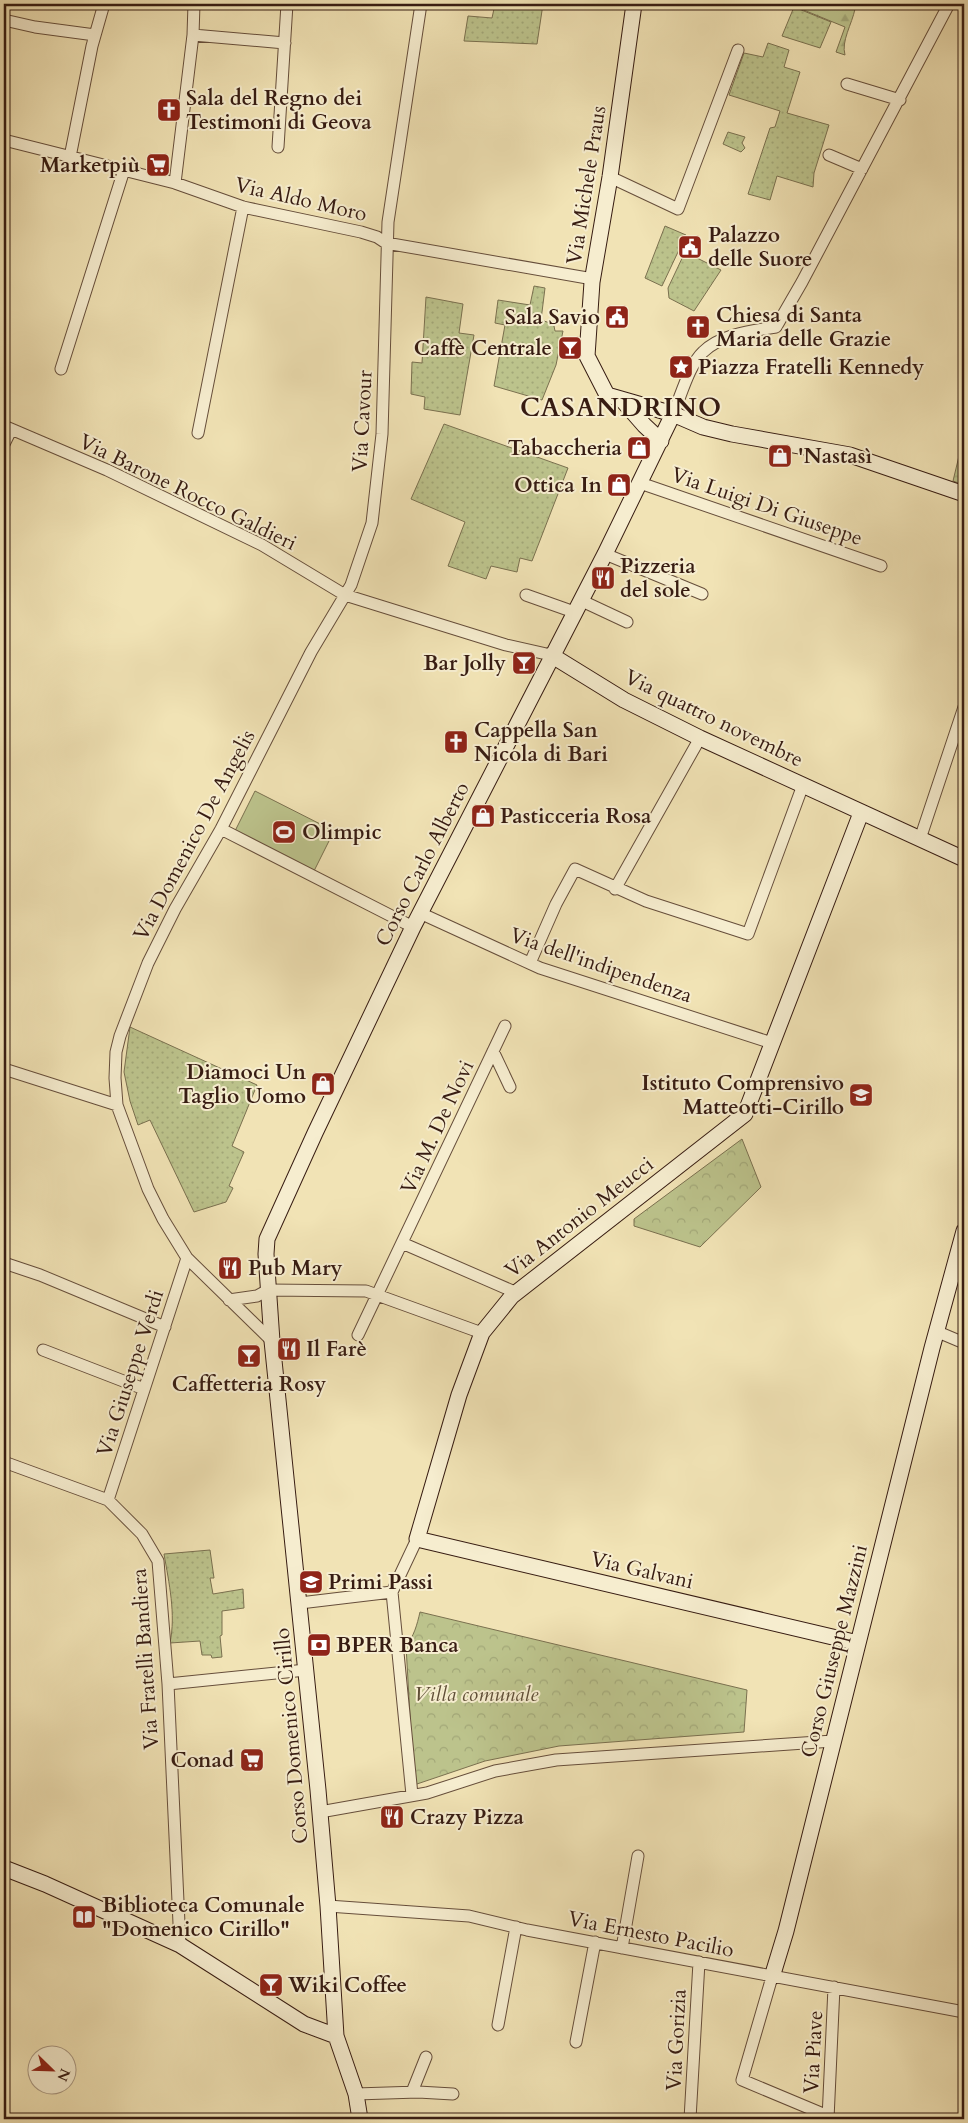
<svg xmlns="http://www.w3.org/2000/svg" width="968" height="2123" font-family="Cardo,serif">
  <defs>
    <pattern id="grass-dots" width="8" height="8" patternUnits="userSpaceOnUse" patternTransform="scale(1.25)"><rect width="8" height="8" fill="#bcc38c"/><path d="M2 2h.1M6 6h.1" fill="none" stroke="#a2a778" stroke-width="1.8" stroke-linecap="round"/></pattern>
    <pattern id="forest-firs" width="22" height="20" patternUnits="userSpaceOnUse" patternTransform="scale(1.25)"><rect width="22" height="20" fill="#bcc38c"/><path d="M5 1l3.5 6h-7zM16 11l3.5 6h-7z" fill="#a2a778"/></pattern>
    <pattern id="park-crowns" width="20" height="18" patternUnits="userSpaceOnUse" patternTransform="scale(1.25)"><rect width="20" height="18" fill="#bcc38c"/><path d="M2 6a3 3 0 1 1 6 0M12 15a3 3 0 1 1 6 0" fill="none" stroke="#a2a778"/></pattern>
  </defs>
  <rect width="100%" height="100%" fill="#f1e3b5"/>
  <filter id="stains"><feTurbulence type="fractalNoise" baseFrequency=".004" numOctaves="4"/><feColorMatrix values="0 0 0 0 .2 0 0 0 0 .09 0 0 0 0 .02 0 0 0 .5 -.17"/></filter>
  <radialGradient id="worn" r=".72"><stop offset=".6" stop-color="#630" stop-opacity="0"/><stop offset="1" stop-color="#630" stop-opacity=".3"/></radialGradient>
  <!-- grass -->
  <path fill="url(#grass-dots)" stroke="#7a704f" d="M495 4H543L537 44 464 41 468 16 492 18Z
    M794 7 831 22 820 48 782 36Z
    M768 43 789 50 784 67 800 72 787 113 829 125 814 173 813 187 777 176 770 200 748 194 770 128 775 127 780 111 729 95 744 53 763 57Z
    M728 132 745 137 742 143 745 148 741 152 723 144Z
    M665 226 686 235 662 286 645 278Z
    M685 252 721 270 694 311 669 298 668 288Z
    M534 286 545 288 541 320 550 323 554 326 555 331H563L556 365 542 400 494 386 505 325 495 323 498 300 530 305Z
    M426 297 463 304 459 333 474 335 460 415 424 409 425 397 411 394 412 362 422 363Z
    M444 424 568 468 532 561 520 558 517 572 491 566 486 579 448 566 465 522 411 499Z
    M130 1027 257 1085 232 1146 244 1152 229 1186 233 1188 226 1202 194 1212 150 1120 138 1125 130 1101 124 1072Z
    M210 1550 214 1578H210L213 1594 243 1589 244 1608 222 1611V1635L220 1636 222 1657 212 1658 211 1655H202L200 1641 170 1643C176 1614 169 1583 164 1554Z"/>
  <!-- forest -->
  <path fill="url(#forest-firs)" stroke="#7a704f" d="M789 4H844L855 9C852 24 841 41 845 55L836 52 845 27Z"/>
  <!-- park -->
  <path fill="url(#park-crowns)" stroke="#7a704f" d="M964 435V485L953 481Z
    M742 1139 761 1187 700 1247 634 1226V1219Z
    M420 1612 747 1690 744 1732 559 1746 485 1761 414 1785 406 1646C414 1636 417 1625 420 1612Z"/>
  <!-- garden -->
  <path fill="#bcc38c" stroke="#7a704f" d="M255 791 334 831 313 873 234 833Z"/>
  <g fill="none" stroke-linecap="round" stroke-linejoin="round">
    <defs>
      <path id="street" d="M4 20 35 27 95 35
        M193 35 285 43
        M847 84 900 100
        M4 140 175 183 243 207 361 232 377 237 386 243 593 279
        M278 147 287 4
        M829 155 862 169
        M70 157 92 46 104 4
        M610 177 678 209 738 50
        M175 183 193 35 194 4
        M61 369 124 170
        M673 414C681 396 689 365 703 352 721 334 752 331 776 327L802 282 949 4
        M4 426 107 470 262 545 345 595 506 645 551 655
        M198 433 243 207
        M4 444 11 430
        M640 483 881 566
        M605 554 702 594
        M526 595 574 612
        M580 600 627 622
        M221 829 413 927
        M920 839 964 707
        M615 889 700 738
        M420 913 540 968 772 1043
        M530 963 556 904 575 869 646 901 748 934 803 785
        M493 1051 510 1087
        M4 1069 117 1105
        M402 1243 517 1293
        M4 1263 40 1275 165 1327
        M229 1300 257 1296 268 1290 366 1291 482 1333
        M938 1332 964 1343
        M358 1335 505 1026
        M272 1341 187 1258 163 1219 148 1189 117 1105 115 1078 116 1052 120 1036 148 963 175 909 221 829 311 652 351 585 372 523 382 434 388 222 421 4
        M43 1350 144 1389
        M4 1462 108 1500 142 1534 158 1561 168 1684 180 1945
        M108 1500 187 1258
        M392 1592 412 1795
        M392 1592 417 1539
        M300 1603 392 1592
        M168 1684 306 1670
        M320 1812 427 1793 495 1771 556 1760 833 1741
        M328 1906 469 1916 527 1930 964 2012
        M622 1948 638 1856
        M772 1977 742 2080 828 2116
        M498 2025 516 1927
        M576 2042 595 1942
        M412 2092 426 2057
        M356 2094 418 2092 453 2094
        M690 2119 699 1962
        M828 2119 834 1987"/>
      <path id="secondary" d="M634 4 610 177 592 282 587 356 607 395 673 414 703 427 732 434 850 455 964 494
        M623 401 644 425 661 441
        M551 655 624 700 700 738 964 859
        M858 1643 417 1539 459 1395 482 1333 512 1296 745 1114 861 813
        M4 1868 45 1884 180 1945 304 2024 336 2036
        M772 1977 786 1931 932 1348 964 1231
        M360 2119 356 2094 336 2036 328 1906 318 1790 272 1341 266 1254 267 1239 315 1133 413 927 605 554 673 414"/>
    </defs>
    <!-- street casing -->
    <use href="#street" stroke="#664e3b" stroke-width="13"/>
    <!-- secondary casing -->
    <use href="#secondary" stroke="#371c12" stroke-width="17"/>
    <!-- street -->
    <use href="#street" stroke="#f6edcf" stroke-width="11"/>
    <!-- secondary -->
    <use href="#secondary" stroke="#f6edcf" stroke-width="15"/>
  </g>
  <!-- icons -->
  <defs>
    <symbol id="church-square" viewBox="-11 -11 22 22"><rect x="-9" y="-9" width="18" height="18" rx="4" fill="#8f2418" stroke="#f6edcf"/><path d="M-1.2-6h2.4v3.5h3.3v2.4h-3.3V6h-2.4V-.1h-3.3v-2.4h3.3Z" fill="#fff"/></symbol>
    <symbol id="supermarket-square" viewBox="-11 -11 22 22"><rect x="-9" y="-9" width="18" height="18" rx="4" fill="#8f2418" stroke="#f6edcf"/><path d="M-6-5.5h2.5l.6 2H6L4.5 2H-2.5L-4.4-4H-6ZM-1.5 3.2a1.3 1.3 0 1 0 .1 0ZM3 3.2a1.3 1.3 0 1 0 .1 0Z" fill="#fff"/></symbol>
    <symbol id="civic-square" viewBox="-11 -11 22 22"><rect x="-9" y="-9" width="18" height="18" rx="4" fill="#8f2418" stroke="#f6edcf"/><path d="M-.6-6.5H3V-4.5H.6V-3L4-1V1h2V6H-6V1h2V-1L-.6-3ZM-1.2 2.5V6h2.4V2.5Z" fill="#fff"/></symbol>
    <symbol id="bar-square" viewBox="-11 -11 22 22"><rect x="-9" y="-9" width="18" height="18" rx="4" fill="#8f2418" stroke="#f6edcf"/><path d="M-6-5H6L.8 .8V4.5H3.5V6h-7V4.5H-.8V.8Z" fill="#fff"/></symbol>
    <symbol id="sight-square" viewBox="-11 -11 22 22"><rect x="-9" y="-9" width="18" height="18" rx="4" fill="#8f2418" stroke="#f6edcf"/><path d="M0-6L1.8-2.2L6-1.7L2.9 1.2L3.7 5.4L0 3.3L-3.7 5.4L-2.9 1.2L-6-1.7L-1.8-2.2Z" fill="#fff"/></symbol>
    <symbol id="shop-square" viewBox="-11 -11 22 22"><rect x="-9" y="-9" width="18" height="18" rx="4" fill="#8f2418" stroke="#f6edcf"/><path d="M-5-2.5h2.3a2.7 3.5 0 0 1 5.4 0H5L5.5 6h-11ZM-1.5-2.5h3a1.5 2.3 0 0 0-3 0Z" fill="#fff"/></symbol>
    <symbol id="restaurant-square" viewBox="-11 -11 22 22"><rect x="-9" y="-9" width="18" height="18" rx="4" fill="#8f2418" stroke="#f6edcf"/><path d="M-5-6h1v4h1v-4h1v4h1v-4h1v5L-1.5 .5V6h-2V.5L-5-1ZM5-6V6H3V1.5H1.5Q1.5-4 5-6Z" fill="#fff"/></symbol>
    <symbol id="stadium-square" viewBox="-11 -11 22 22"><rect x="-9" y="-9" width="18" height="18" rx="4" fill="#8f2418" stroke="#f6edcf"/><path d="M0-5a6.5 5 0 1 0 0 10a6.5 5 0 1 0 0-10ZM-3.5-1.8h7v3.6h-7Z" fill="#fff"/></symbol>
    <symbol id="school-square" viewBox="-11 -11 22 22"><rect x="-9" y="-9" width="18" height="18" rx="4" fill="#8f2418" stroke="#f6edcf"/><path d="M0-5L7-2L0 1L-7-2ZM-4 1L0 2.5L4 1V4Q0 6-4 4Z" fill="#fff"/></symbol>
    <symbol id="bank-square" viewBox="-11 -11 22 22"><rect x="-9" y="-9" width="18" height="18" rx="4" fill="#8f2418" stroke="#f6edcf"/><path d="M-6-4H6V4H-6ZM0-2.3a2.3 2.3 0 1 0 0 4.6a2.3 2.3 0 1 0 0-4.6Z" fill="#fff"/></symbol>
    <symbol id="library-square" viewBox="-11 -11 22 22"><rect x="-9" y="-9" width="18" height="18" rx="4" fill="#8f2418" stroke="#f6edcf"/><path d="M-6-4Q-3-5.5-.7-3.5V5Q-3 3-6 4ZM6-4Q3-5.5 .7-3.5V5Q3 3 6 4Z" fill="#fff"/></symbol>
  </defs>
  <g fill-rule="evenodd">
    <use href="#church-square" x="155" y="96" width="28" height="28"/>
    <use href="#supermarket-square" x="144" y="151" width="28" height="28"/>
    <use href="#civic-square" x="676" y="233" width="28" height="28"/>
    <use href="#civic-square" x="603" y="303" width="28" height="28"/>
    <use href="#church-square" x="684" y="313" width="28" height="28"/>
    <use href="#bar-square" x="556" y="334" width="28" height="28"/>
    <use href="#sight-square" x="667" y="353" width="28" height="28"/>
    <use href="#shop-square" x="625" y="434" width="28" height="28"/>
    <use href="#shop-square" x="766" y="442" width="28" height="28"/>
    <use href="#shop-square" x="605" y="471" width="28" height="28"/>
    <use href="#restaurant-square" x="589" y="564" width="28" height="28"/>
    <use href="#bar-square" x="510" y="649" width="28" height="28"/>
    <use href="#church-square" x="442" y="728" width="28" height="28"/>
    <use href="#shop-square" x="469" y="802" width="28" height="28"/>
    <use href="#stadium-square" x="270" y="818" width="28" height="28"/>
    <use href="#shop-square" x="309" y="1070" width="28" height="28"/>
    <use href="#school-square" x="847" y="1081" width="28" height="28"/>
    <use href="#restaurant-square" x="216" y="1254" width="28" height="28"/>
    <use href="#restaurant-square" x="275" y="1335" width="28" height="28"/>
    <use href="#bar-square" x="235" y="1342" width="28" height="28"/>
    <use href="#school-square" x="297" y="1568" width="28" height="28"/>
    <use href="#bank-square" x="305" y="1631" width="28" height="28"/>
    <use href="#supermarket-square" x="238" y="1746" width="28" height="28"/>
    <use href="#restaurant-square" x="378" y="1803" width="28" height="28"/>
    <use href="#library-square" x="70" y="1903" width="28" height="28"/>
    <use href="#bar-square" x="257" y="1971" width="28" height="28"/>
  </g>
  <g text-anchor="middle" stroke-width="4" stroke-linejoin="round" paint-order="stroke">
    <!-- poi labels -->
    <g font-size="21" font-weight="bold" fill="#371c12" stroke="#f6edcf" text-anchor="start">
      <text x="186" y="105">Sala del Regno dei<tspan x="186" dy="24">Testimoni di Geova</tspan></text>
      <text x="140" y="172" text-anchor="end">Marketpiù</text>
      <text x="708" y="242">Palazzo<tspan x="708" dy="24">delle Suore</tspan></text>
      <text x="716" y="322">Chiesa di Santa<tspan x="716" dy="24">Maria delle Grazie</tspan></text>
      <text x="600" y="324" text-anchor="end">Sala Savio</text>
      <text x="552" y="355" text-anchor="end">Caffè Centrale</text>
      <text x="698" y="374">Piazza Fratelli Kennedy</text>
      <text x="622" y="455" text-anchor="end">Tabaccheria</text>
      <text x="798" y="463">'Nastasì</text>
      <text x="602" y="492" text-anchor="end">Ottica In</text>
      <text x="620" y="573">Pizzeria<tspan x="620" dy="24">del sole</tspan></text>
      <text x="506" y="670" text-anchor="end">Bar Jolly</text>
      <text x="474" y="737">Cappella San<tspan x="474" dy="24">Nicola di Bari</tspan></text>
      <text x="500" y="823">Pasticceria Rosa</text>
      <text x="302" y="839">Olimpic</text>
      <text x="306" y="1079" text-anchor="end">Diamoci Un<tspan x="306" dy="24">Taglio Uomo</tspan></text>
      <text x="844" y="1090" text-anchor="end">Istituto Comprensivo<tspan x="844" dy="24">Matteotti-Cirillo</tspan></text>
      <text x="248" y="1275">Pub Mary</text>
      <text x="306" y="1356">Il Farè</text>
      <text x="249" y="1391" text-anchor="middle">Caffetteria Rosy</text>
      <text x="328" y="1589">Primi Passi</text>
      <text x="336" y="1652">BPER Banca</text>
      <text x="234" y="1767" text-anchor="end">Conad</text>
      <text x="410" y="1824">Crazy Pizza</text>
      <text x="102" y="1912">Biblioteca Comunale<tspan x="102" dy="24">"Domenico Cirillo"</tspan></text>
      <text x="288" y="1992">Wiki Coffee</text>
    </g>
    <!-- street labels -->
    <g font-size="21" fill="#371c12" stroke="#f6edcf">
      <text transform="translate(586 185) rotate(-81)" y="7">Via Michele Praus</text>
      <text transform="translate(301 199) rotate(13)" y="7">Via Aldo Moro</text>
      <text transform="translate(362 421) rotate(-87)" y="7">Via Cavour</text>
      <text transform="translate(188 492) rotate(26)" y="7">Via Barone Rocco Galdieri</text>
      <text transform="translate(767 506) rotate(19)" y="7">Via Luigi Di Giuseppe</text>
      <text transform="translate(714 718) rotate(26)" y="7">Via quattro novembre</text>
      <text transform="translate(194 835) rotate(-62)" y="7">Via Domenico De Angelis</text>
      <text transform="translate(422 864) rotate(-63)" y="7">Corso Carlo Alberto</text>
      <text transform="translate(601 965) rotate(19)" y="7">Via dell'indipendenza</text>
      <text transform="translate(437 1127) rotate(-65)" y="7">Via M. De Novi</text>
      <text transform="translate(579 1217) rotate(-38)" y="7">Via Antonio Meucci</text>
      <text transform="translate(130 1373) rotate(-72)" y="7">Via Giuseppe Verdi</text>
      <text transform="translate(642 1570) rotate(13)" y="7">Via Galvani</text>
      <text transform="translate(834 1651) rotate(-76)" y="7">Corso Giuseppe Mazzini</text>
      <text transform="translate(145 1659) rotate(-94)" y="7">Via Fratelli Bandiera</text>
      <text transform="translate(291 1736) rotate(-95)" y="7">Corso Domenico Cirillo</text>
      <text transform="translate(651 1934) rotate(11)" y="7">Via Ernesto Pacilio</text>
      <text transform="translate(676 2040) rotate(-87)" y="7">Via Gorizia</text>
      <text transform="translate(813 2052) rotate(-87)" y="7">Via Piave</text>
    </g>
    <!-- park labels -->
    <g font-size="21" font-style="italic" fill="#5f4e37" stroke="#f6edcf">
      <text x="476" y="1701">Villa comunale</text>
    </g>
    <!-- district labels -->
    <g font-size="26" font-weight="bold" letter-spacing="1" fill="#371c12" stroke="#f6edcf">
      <text x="621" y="416">CASANDRINO</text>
    </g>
  </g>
  <!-- margin -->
  <rect width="968" height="2123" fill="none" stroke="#f1e3b5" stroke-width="20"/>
  <rect x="5" y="5" width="958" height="2113" fill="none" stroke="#371c12" stroke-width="2.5"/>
  <rect x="10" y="10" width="948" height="2103" fill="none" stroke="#371c12"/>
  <!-- north arrow -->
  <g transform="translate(52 2070) rotate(113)"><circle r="24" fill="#f6edcf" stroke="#aa9983"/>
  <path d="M0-4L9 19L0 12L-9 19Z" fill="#8f2418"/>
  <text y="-8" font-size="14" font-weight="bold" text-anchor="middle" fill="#371c12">N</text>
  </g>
  <rect width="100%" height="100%" filter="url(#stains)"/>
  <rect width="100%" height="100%" fill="url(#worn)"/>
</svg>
